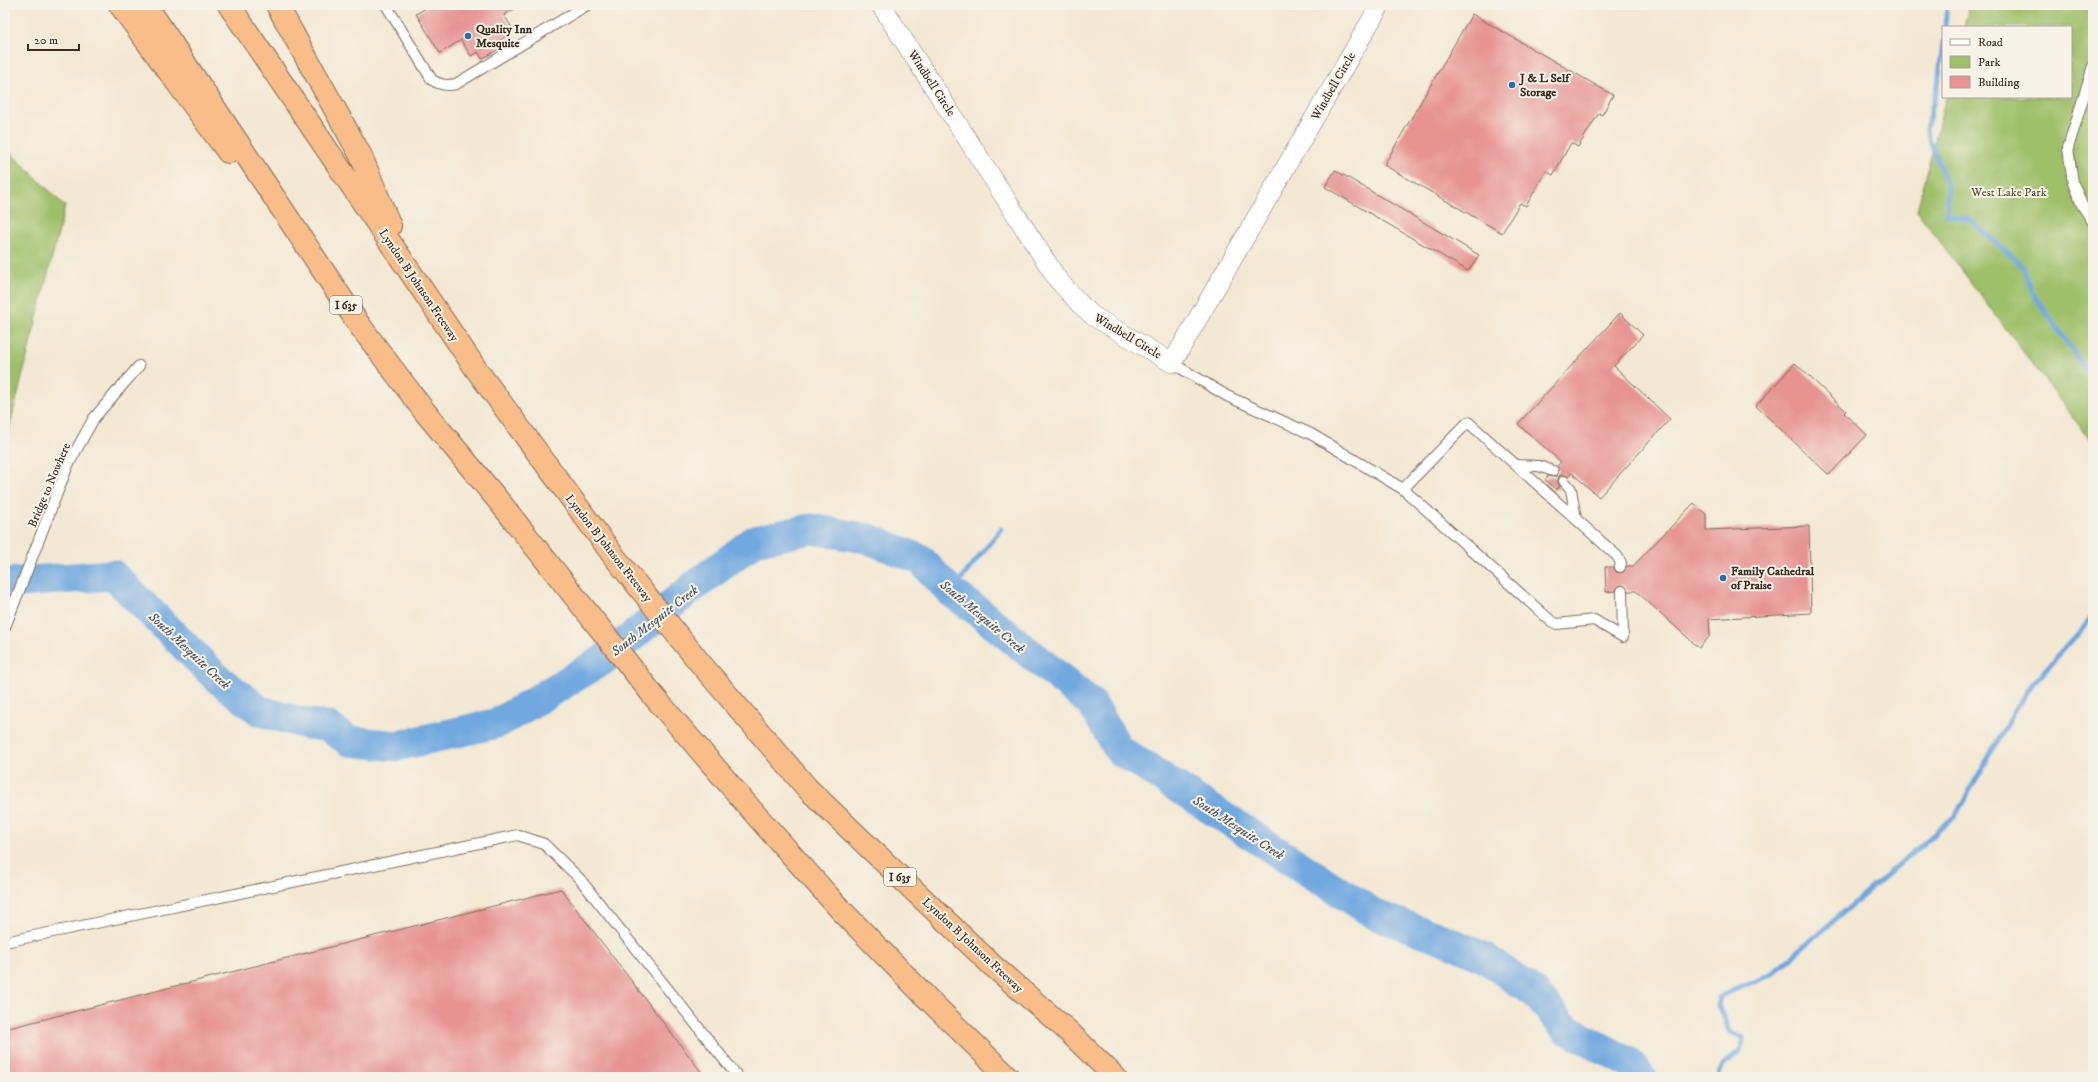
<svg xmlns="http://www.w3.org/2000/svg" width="2098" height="1082" font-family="'IM FELL DW Pica',serif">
  <rect width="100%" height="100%" fill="#f7f3e8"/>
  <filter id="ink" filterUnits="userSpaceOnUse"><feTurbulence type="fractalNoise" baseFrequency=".025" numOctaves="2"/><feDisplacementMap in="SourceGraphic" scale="8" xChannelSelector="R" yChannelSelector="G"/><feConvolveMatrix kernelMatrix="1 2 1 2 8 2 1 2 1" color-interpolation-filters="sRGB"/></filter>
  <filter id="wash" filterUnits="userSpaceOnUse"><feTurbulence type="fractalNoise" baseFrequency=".012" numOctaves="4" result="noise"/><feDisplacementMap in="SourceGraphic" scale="16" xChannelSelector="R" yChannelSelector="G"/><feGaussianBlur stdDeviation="0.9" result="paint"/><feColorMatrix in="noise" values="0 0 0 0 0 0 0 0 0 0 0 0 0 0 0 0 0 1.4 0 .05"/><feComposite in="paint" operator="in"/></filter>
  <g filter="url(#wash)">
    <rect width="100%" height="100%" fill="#f3e8d3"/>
    <!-- green -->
    <path fill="#9ec069" stroke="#6c7544" d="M1969 5H2093V444L1917 211 1946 97H2071V27H1964Z
      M5 147 65 206 5 445Z"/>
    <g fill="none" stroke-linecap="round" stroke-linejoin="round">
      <!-- stream -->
      <path stroke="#70a8df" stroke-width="5" d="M1945 27 1947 5
        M1943 42 1938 85 1926 129 1948 188 1947 215 1969 219 2024 267 2032 292 2093 380
        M951 592 1001 529
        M1718 1077 1724 1064 1739 1051 1743 1038 1731 1032 1718 1006 1720 996 1771 975 1955 816 2027 690 2093 617"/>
      <!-- river -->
      <path stroke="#70a8df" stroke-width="31" d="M5 583 113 575 218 679 260 711 307 724 327 726 349 741 397 746 498 723 603 660 693 587 754 541 811 529 866 538 920 559 951 592 979 612 1092 704 1119 750 1376 915 1448 941 1485 958 1535 993 1566 1029 1628 1062 1642 1077"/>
    </g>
    <g id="blocks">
      <!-- building -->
      <path fill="#e69392" d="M431 5H521L504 15 514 31 496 43 499 49 482 59 478 52 471 56 461 40 440 53 416 14Z
        M1472 14 1613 95 1602 115 1599 113 1578 147 1571 143 1553 175 1546 171 1526 206 1520 203 1502 233 1384 165Z
        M1335 170 1479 255 1468 271 1325 187Z
        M1620 313 1643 335 1614 366 1670 419 1599 497 1572 473 1568 476 1563 475 1559 476 1558 482 1560 486 1556 490 1545 480 1548 476 1554 477 1557 476 1559 470 1557 466 1561 462 1518 424Z
        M1795 363 1846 411 1844 413 1867 435 1829 475 1756 406Z
        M1694 503 1706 514V530L1809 526 1811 613 1709 619 1710 636 1699 648 1636 591H1628L1625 586 1621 585 1617 588 1616 591 1606 592 1605 567H1614L1616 572 1621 573 1627 566H1633Z
        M561 889 705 1077H5V1029Z"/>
    </g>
  </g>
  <g filter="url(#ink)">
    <use href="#blocks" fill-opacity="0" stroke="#7b6c5d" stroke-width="1"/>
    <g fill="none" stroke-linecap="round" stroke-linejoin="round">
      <defs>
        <path id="service" d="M386 5 432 80C441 85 446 86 456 84L587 5
          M2093 66 2068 148 2073 183 2082 205 2093 222
          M1172 363 1227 396 1311 434 1403 489 1551 621 1557 624 1594 620 1623 637
          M1516 465 1539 466 1553 471
          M1564 481 1571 489 1576 519
          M1403 489 1468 422 1617 556 1621 563 1620 567
          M1622 591 1623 637
          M5 627 68 465 94 418 139 366
          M5 942 518 835 544 844 579 878 738 1077"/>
        <path id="minor" d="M881 5 1058 280 1081 305 1093 316 1172 363 1380 5"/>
        <path id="motorway" d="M120 5 228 152
          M146 5 360 326 425 412 502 505 656 699 755 814 839 908 927 998 1008 1077
          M229 5 476 369 613 555 700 663 808 789 993 966 1068 1031 1115 1077
          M277 5 361 156 390 226"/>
      </defs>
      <!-- service casing -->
      <use href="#service" stroke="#7b6c5d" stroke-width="12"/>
      <!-- minor casing -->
      <use href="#minor" stroke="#7b6c5d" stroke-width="20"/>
      <!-- motorway casing -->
      <use href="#motorway" stroke="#7b6c5d" stroke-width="24"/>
      <!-- service -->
      <use href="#service" stroke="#fff" stroke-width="10"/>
      <!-- minor -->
      <use href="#minor" stroke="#fff" stroke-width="19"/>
      <!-- motorway -->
      <use href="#motorway" stroke="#f9bd89" stroke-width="22"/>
    </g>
  </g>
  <!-- markers -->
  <g fill="#1f6fb2" stroke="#f7f3e8" stroke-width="1.5">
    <circle cx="468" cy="36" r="4"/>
    <circle cx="1512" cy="85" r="4"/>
    <circle cx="1723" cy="578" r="4"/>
  </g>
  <g text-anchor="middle" stroke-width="4" stroke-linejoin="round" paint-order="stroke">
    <!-- shield labels -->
    <g fill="#f7f3e8" stroke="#73665b" stroke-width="1">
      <rect x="330" y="296" width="32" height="18" rx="3"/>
      <rect x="884" y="868" width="32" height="18" rx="3"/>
    </g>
    <g font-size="11" font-weight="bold" fill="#3b2a1e">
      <text x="346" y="309">I 635</text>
      <text x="900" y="881">I 635</text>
    </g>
    <!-- poi labels -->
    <g font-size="12" font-weight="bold" fill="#3b2a1e" stroke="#f7f3e8" text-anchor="start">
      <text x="476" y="33">Quality Inn<tspan x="476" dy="14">Mesquite</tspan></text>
      <text x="1520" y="82">J &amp; L Self<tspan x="1520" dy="14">Storage</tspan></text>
      <text x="1731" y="575">Family Cathedral<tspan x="1731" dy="14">of Praise</tspan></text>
    </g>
    <!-- street labels -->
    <g font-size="12" fill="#3b2a1e" stroke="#f7f3e8">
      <text transform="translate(932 83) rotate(57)" y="4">Windbell Circle</text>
      <text transform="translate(1333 86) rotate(-60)" y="4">Windbell Circle</text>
      <text transform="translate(419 285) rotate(56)" y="4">Lyndon B Johnson Freeway</text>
      <text transform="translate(1128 336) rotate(31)" y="4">Windbell Circle</text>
      <text transform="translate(49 485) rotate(-67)" y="4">Bridge to Nowhere</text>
      <text transform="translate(609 548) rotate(52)" y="4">Lyndon B Johnson Freeway</text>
      <text transform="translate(973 945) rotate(43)" y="4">Lyndon B Johnson Freeway</text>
    </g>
    <!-- park labels -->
    <g font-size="12" fill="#595734" stroke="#f7f3e8">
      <text x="2009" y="196">West Lake Park</text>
    </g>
    <!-- water labels -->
    <g font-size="13" font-style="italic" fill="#4e5662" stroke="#f7f3e8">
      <text transform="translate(983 616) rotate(40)" y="5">South Mesquite Creek</text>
      <text transform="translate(654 620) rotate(-38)" y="5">South Mesquite Creek</text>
      <text transform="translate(190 650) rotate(43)" y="5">South Mesquite Creek</text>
      <text transform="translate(1239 827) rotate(33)" y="5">South Mesquite Creek</text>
    </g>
  </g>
  <!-- margin -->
  <rect width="2098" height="1082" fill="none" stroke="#f7f3e8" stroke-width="20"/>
  <!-- legend -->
  <rect x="1942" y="26" width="130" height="72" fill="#f7f3e8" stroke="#aca397"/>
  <rect x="1950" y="39" width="20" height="6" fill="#ffffff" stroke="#aca397"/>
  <text x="1978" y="46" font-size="12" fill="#3b2a1e">Road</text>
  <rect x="1950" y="56" width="20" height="12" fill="#9ec069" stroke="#aca397"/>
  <text x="1978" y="66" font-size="12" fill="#3b2a1e">Park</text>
  <rect x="1950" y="76" width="20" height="12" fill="#e69392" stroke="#aca397"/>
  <text x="1978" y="86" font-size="12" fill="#3b2a1e">Building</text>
  <!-- scale -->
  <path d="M28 44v6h51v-6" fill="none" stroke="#3b2a1e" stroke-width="2"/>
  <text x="34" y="44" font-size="12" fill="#3b2a1e" stroke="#f7f3e8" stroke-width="3" paint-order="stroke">20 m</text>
</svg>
